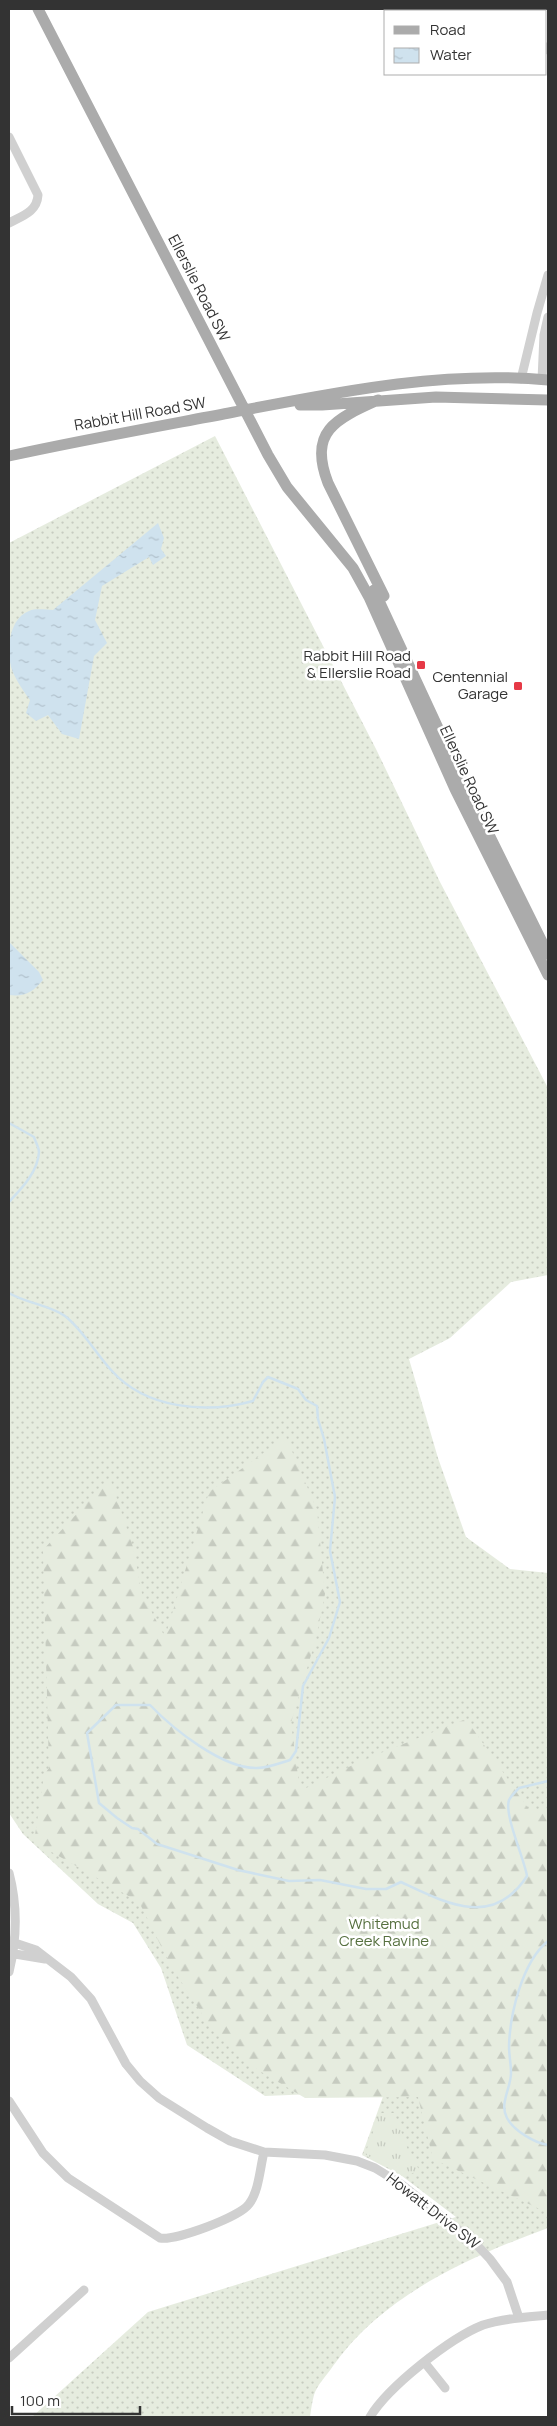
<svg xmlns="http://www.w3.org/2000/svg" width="557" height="2426" font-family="Manrope,sans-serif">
  <defs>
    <pattern id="grass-dots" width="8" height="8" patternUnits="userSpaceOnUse" patternTransform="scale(1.25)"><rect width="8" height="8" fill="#e6ecdf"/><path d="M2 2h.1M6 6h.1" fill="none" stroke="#c6cbc0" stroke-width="1.8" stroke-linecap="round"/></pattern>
    <pattern id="forest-firs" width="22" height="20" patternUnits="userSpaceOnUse" patternTransform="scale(1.25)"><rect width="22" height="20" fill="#e6ecdf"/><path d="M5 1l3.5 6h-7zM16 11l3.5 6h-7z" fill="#c6cbc0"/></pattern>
    <pattern id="park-tufts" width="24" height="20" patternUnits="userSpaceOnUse" patternTransform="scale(1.25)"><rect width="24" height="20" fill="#e6ecdf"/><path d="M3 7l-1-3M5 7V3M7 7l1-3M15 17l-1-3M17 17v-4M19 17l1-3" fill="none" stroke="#c6cbc0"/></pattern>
    <pattern id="water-ripples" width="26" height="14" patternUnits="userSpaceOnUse" patternTransform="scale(1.25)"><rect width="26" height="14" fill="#cfe2ee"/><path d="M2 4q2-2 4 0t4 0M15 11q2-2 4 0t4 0" fill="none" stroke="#b2c2cd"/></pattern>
  </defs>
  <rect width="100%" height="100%" fill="#fff"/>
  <!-- grass -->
  <path fill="url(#grass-dots)" d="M215 436 376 749 440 882 548 1088V1275L511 1282 450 1338 409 1359 438 1458 466 1537 510 1569 548 1573V2228C469 2257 383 2295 333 2366 327 2375 317 2385 314 2395 312 2402 311 2410 310 2417H32L148 2312 456 2217 402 2176 362 2155 385 2091 265 2096 187 2045 161 1968 133 1923 98 1904 23 1834 9 1813V543Z"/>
  <!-- forest -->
  <path fill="url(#forest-firs)" d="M286 1437 317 1510 325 1594 316 1638 291 1723 300 1791 363 1760 466 1719 530 1811H548V2213L433 2159 418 2097 305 2098 258 2070 213 2031 171 1966 139 1902 34 1842 44 1775 49 1768 43 1550 110 1478 133 1547 142 1594 165 1637 209 1492Z"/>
  <!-- park -->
  <path fill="url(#park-tufts)" d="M380 2113H394L410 2155 420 2171 402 2176 365 2154Z"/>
  <!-- water -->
  <path fill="url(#water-ripples)" d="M158 523 164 538 161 549 166 556 153 565 149 557 102 586 95 620 107 643 94 656 79 739 62 734 48 715 36 721 26 713 30 700C22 689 12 675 10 662 7 644 11 618 29 611 36 608 46 610 53 610Z
    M9 942 39 972 43 980C33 992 25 997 9 995Z"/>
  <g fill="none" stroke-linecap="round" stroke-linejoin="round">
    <!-- stream -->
    <path stroke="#cfe2ee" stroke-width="2.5" d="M9 1123 34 1137C35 1141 39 1147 39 1152 38 1172 21 1189 9 1202
      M9 1293C25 1303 50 1305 65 1316 83 1330 96 1354 112 1371 146 1409 207 1414 253 1401L263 1382 268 1377 298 1389 306 1400 317 1406 318 1419 324 1439 335 1497 330 1551 340 1602 329 1638 303 1686 296 1751 290 1760C280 1763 268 1768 257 1768 223 1769 173 1729 150 1705H116L87 1733 99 1803 117 1818 132 1828 138 1829 157 1844 238 1870 289 1881 320 1880 366 1889H386L401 1882C446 1903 493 1929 527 1876 524 1858 504 1815 509 1800 511 1796 516 1791 519 1788L548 1781
      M548 1941C522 1962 510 2014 509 2046 509 2055 511 2064 511 2073 511 2088 499 2104 507 2118 514 2131 535 2143 548 2145"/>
    <!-- minor -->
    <path stroke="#d0d0d0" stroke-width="9" d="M522 9 523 11
      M546 47 548 50
      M9 137 38 195C37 212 22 216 9 223
      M521 379 537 313 548 275
      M542 380 544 335 548 317
      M9 1873C18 1907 17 1939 9 1972
      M9 1941 36 1950 71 1977 91 1999 126 2064 140 2081 159 2098 207 2128 230 2141 264 2152 325 2155 357 2161 375 2168 401 2184 475 2243 490 2259 507 2282 519 2318
      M9 1953 45 1959
      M9 2101 43 2153 68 2178 160 2238C175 2241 240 2217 249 2204 259 2191 260 2168 264 2152
      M9 2358 84 2290
      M425 2363 445 2388
      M370 2417C388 2387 450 2338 483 2325 504 2318 527 2317 548 2315"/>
    <!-- major -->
    <path stroke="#ababab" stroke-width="11" d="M38 9 268 455 287 487 353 568 369 597 455 789 548 975
      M378 400C336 419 308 431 328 483L384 596
      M300 405H322L436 397 548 400
      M9 456C82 440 155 427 229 413 333 393 441 370 548 380
      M374 590 464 784 548 954"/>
  </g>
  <!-- markers -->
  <g fill="#e63946" stroke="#fff" stroke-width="2">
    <rect x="416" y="660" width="10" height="10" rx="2.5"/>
    <rect x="513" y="681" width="10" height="10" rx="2.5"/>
  </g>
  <g text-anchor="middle" stroke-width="5" stroke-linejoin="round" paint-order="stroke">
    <!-- street labels -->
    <g font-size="15" fill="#333" stroke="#fff">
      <text transform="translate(199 288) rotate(63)" y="5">Ellerslie Road SW</text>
      <text transform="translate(140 414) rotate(-10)" y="5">Rabbit Hill Road SW</text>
      <text transform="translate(469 780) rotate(65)" y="5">Ellerslie Road SW</text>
      <text transform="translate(433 2211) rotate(38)" y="5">Howatt Drive SW</text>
    </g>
    <!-- poi labels -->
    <g font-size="15" fill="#333" stroke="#fff" text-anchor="end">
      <text x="411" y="661">Rabbit Hill Road<tspan x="411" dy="17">&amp; Ellerslie Road</tspan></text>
      <text x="508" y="682">Centennial<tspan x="508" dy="17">Garage</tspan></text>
    </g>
    <!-- park labels -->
    <g font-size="15" fill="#56703f" stroke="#fff">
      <text x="384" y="1929">Whitemud<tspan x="384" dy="17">Creek Ravine</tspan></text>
    </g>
  </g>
  <!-- border -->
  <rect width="557" height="2426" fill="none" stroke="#333333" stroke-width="20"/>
  <!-- legend -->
  <rect x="384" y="10" width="162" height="65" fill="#ffffff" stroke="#adadad"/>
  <rect x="394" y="26" width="25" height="8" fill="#ababab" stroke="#adadad"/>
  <text x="430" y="35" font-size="15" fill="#333333">Road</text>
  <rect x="394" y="48" width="25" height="15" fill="url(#water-ripples)" stroke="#adadad"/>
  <text x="430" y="60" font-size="15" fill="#333333">Water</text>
  <!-- scale -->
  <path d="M12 2406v8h128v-8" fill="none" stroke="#333333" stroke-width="2.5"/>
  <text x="20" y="2406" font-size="15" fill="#333333" stroke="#ffffff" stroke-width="4" paint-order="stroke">100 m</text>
</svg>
